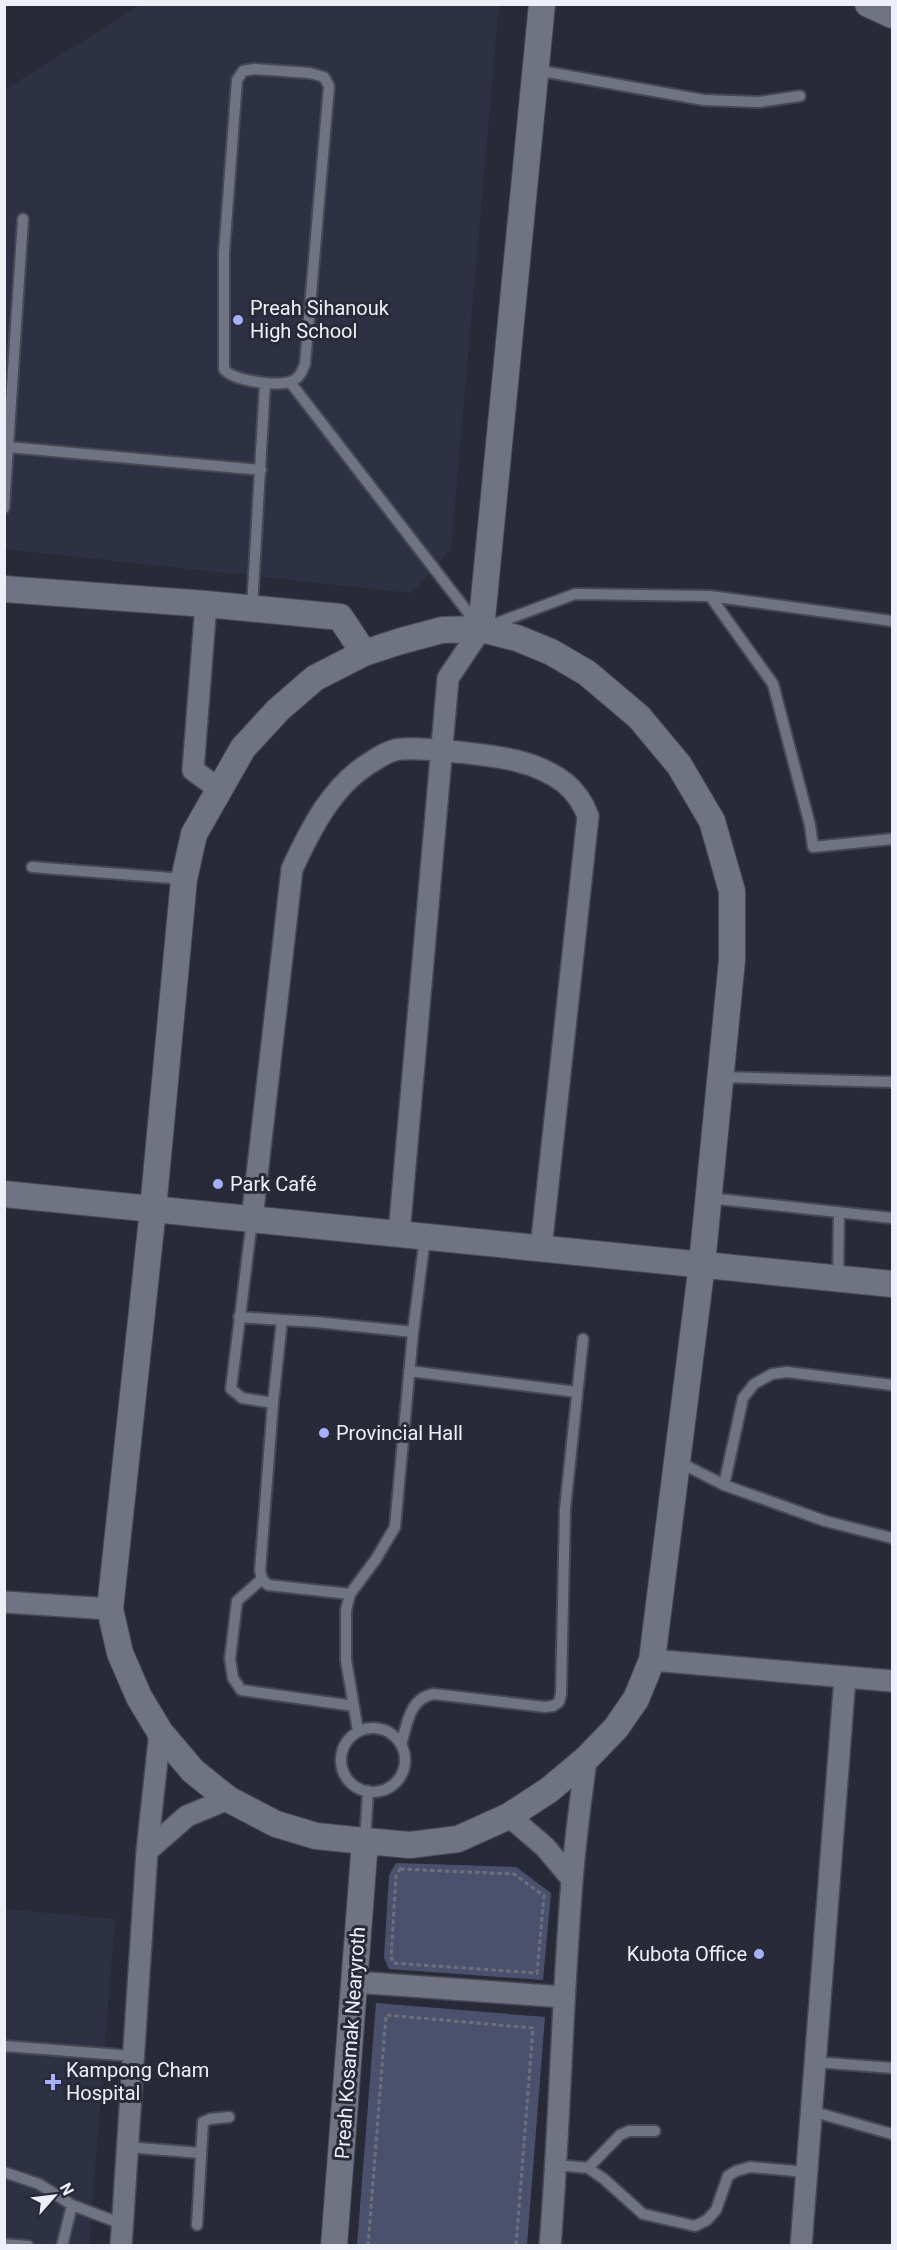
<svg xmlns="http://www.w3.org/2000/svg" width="897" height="2250" font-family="Roboto,sans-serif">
  <rect width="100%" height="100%" fill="#282b37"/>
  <!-- built -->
  <path fill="#2e3144" d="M141 5H499L451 549 411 593 5 549 4 90Z
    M4 1909 115 1919 89 2245H5Z"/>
  <!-- green -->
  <path fill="#4b506d" d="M396 1863 516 1867 551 1893 543 1980 389 1969 384 1958 389 1875Z
    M376 2003 545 2017 527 2245H357Z"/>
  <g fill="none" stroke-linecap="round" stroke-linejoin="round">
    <defs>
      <path id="service" d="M254 69 310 73 324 77 329 86 305 364C302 372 299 379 290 382 276 386 232 381 224 369V253L237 80 243 71Z
        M536 70 704 100 759 102 800 96
        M290 382 477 624
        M8 447 261 470
        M4 508 23 219
        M710 596 773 684 810 825 813 847 892 839
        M252 608 265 383
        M489 626 575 594 710 596 892 621
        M32 867 184 879
        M722 1077 892 1082
        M709 1198 892 1218
        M252 1220 231 1389 242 1398 273 1403
        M838 1278 839 1212
        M239 1317 282 1320
        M409 1371 577 1392
        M679 1462 724 1485 825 1521 892 1538
        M724 1485 743 1398 754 1384 772 1374 787 1372 892 1385
        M262 1579 237 1601 230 1659 233 1678 241 1690 354 1706
        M350 1594 268 1585 262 1579 260 1571 273 1403 282 1320 316 1322 413 1332
        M341 1760a32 32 0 1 1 64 0a32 32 0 1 1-64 0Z
        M358 1731 346 1660V1610L350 1594 376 1559 395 1527 413 1332 425 1237
        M401 1745C407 1725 409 1698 434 1694L545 1707 553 1706 559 1702 561 1694 565 1509 583 1339
        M365 1841 368 1791
        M4 2046 133 2056
        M815 2062 892 2068
        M811 2111 892 2134
        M127 2147 201 2153
        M557 2165 588 2168 604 2179 643 2214 695 2226 707 2220 716 2210 728 2176 736 2171 750 2167 806 2172
        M588 2168 620 2135 629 2131H655
        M4 2172 39 2184 72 2205 122 2224
        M197 2225 203 2122 210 2119 229 2117
        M4 2244 28 2246
        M62 2246 72 2205"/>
      <path id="minor" d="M206 604 193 770 219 789
        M252 1219 292 869C311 828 333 784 373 761 380 756 393 749 402 749 420 748 439 750 457 752 494 756 534 759 565 783 576 792 583 803 588 816L541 1248
        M399 1234 448 678 481 629
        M4 1602 110 1609
        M652 1660 892 1681
        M509 1816 545 1847 572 1879
        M147 1851 187 1816 228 1799
        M354 1982 564 1997
        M121 2246 147 1851 160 1732
        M550 2246C560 2124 562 2002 572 1881 575 1840 581 1799 586 1759
        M801 2246 845 1677"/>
      <path id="tertiary" d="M868 4 892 15
        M4 589 206 604 340 617 364 653
        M481 629 517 638 551 652 587 673 639 717 679 765 712 821 732 891V960L702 1264 652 1660 636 1699 616 1728 586 1759 549 1790 509 1816 458 1839 410 1845 365 1841 316 1836 276 1824 228 1799 193 1771 160 1732 139 1697 120 1653 110 1609 153 1209 184 879 194 834 243 748 278 710 315 678 364 653 401 641 442 630Z
        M481 629 542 4
        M4 1194 892 1284
        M334 2246 365 1841"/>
    </defs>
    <!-- service casing -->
    <use href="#service" stroke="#464853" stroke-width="14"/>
    <!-- minor casing -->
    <use href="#minor" stroke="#464853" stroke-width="24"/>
    <!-- tertiary casing -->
    <use href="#tertiary" stroke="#464853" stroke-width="28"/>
    <!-- path -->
    <path stroke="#6d707b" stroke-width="3" stroke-dasharray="4.5 3" stroke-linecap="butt" d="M400 1869 514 1874 544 1896 537 1973 393 1963 391 1957 396 1876Z
      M368 2246 386 2015 533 2028 516 2246"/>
    <!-- service -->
    <use href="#service" stroke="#707382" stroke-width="10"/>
    <!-- minor -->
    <use href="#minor" stroke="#707382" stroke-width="21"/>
    <!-- tertiary -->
    <use href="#tertiary" stroke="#707382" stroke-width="26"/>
  </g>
  <!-- markers -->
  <g fill="#a5b1fc" stroke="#282b37" stroke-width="2">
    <circle cx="238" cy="320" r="6"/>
    <circle cx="218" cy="1184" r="6"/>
    <circle cx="324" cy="1433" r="6"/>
    <circle cx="759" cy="1954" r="6"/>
    <path d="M50 2073h6v6h6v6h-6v6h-6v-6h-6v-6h6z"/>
  </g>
  <g text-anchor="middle" stroke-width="6" stroke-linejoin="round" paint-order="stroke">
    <!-- poi labels -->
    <g font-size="20" fill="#eef0f9" stroke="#282b37" text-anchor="start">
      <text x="250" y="315">Preah Sihanouk<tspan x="250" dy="23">High School</tspan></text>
      <text x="230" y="1191">Park Café</text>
      <text x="336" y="1440">Provincial Hall</text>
      <text x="747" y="1961" text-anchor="end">Kubota Office</text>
      <text x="66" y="2077">Kampong Cham<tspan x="66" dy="23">Hospital</tspan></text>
    </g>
    <!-- street labels -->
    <g font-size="20" fill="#eef0f9" stroke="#282b37">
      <text transform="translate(350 2043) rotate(-86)" y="7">Preah Kosamak Nearyroth</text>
    </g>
  </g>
  <!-- border -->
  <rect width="897" height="2250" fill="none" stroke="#eef0f9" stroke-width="12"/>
  <!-- north arrow -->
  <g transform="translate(54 2196) rotate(62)" stroke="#282b37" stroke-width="4.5" paint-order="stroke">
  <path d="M0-4.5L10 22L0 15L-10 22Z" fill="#eef0f9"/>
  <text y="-9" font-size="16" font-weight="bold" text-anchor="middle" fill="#eef0f9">N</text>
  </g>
</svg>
